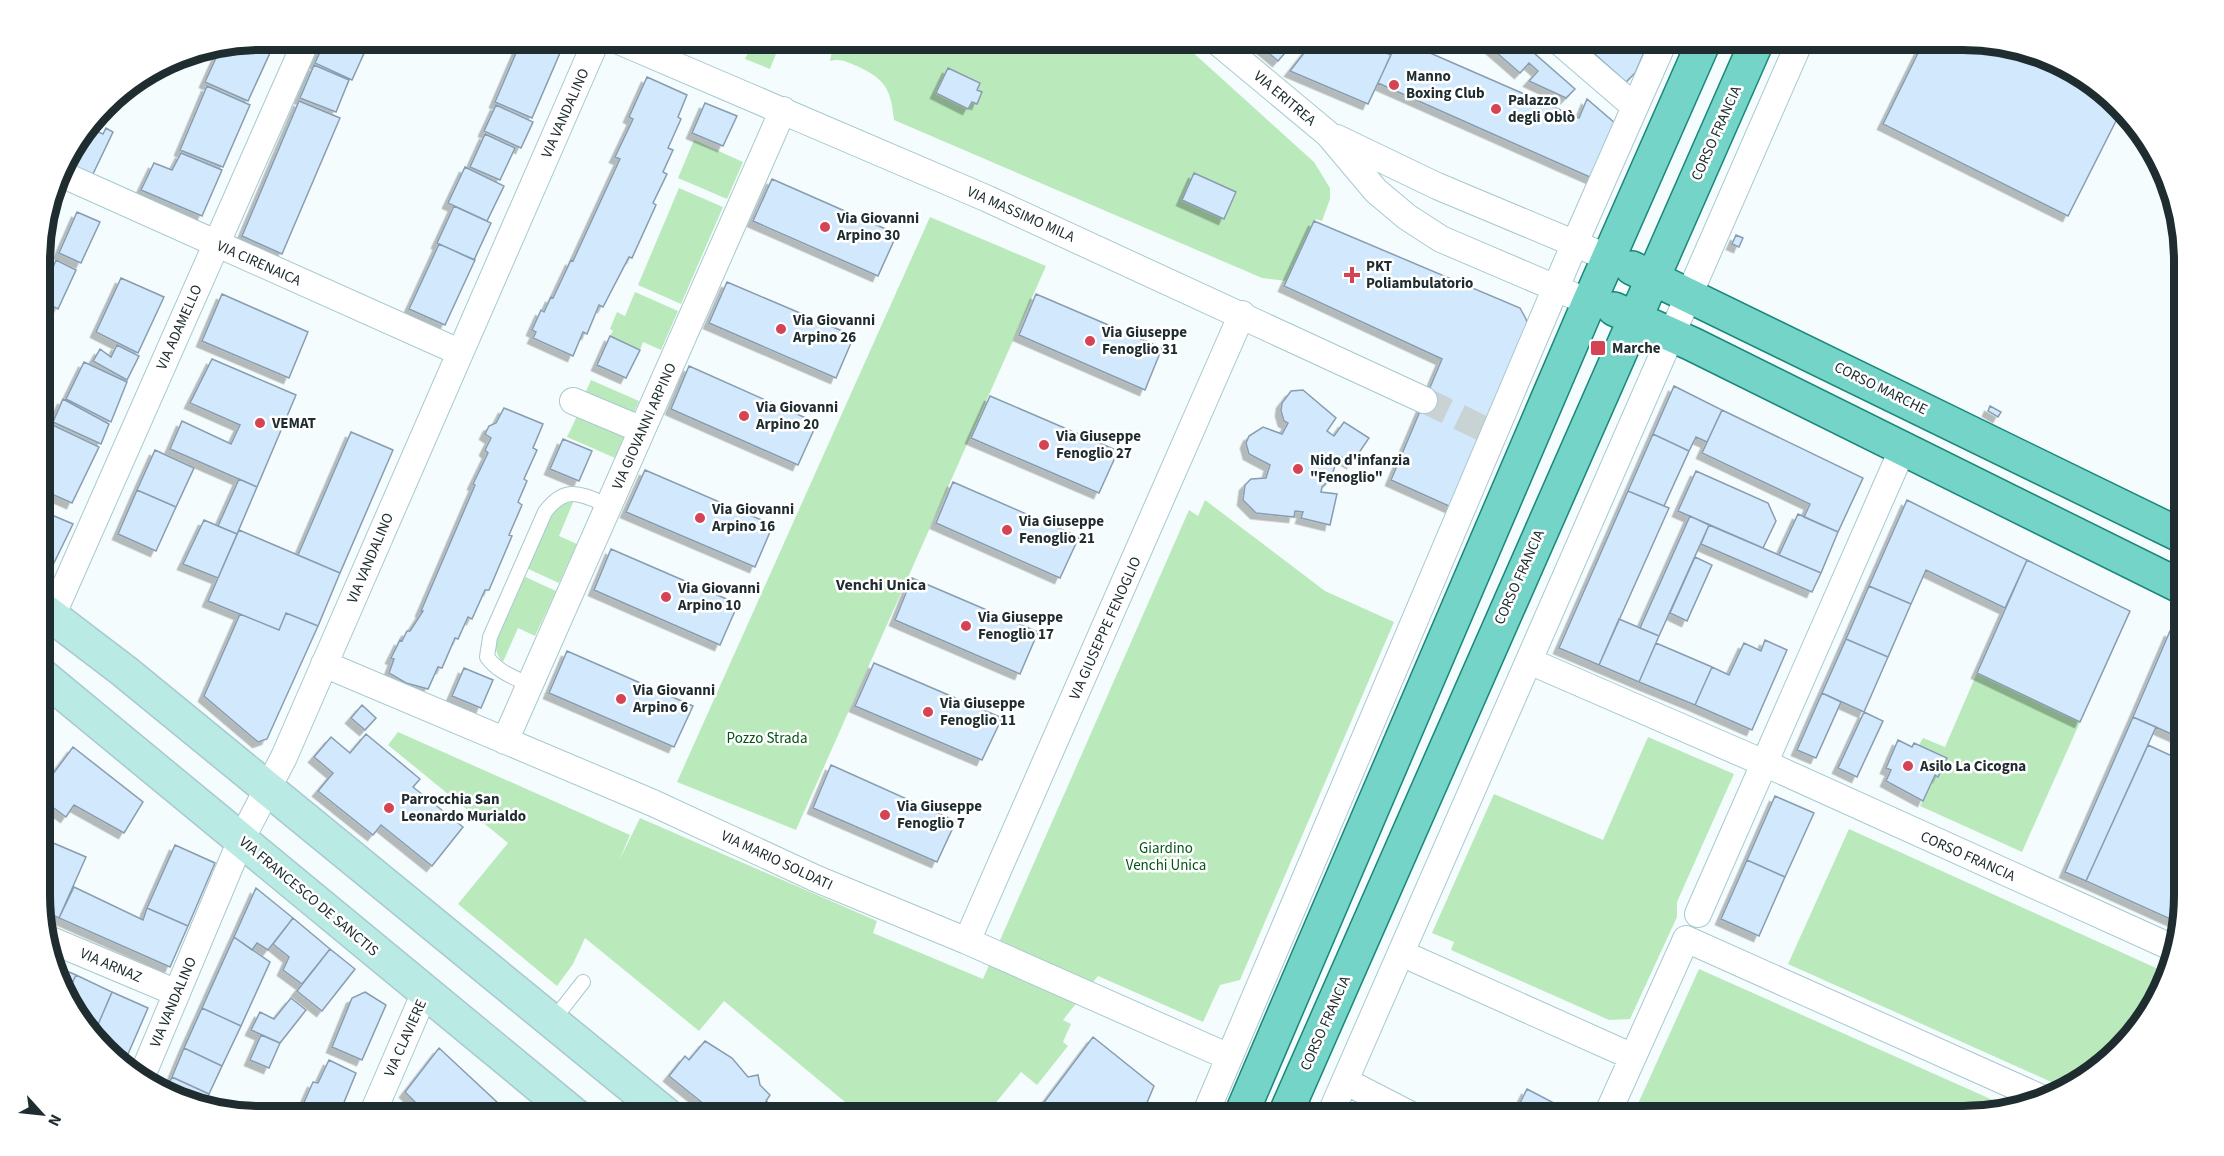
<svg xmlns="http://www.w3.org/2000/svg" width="2224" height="1156" font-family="'Source Sans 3',sans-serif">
  <defs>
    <filter id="shadow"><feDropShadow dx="-5.5" dy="5.5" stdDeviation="0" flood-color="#0004"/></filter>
  </defs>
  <rect width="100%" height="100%" fill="#f5fcfd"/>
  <!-- green -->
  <path fill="#baeabc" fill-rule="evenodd" d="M755 39H782L770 69 745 59Z
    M834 39H951L968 43 999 39H1178L1314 162 1330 188V199L1322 221 1316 219 1287 281 1262 278 894 120C891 89 885 79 857 66 847 62 840 58 830 61ZM948 68 980 83 977 90 982 93 977 104 972 102 968 109 936 94ZM1194 174 1236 193 1224 219 1183 201Z
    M694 140 743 162 727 199 678 178Z
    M679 188 723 207 681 304 638 285Z
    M930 217 1046 266 796 830 677 782Z
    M635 292 678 311 661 350 643 342 640 350 610 336 613 331 610 329 617 312 625 316Z
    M591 380 639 401 632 417 583 398Z
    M579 412 626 432 615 458 567 437Z
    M574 500 559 536 577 544 559 583 524 567C536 541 543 507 574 500Z
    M1205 500 1325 591 1394 622 1240 980 1220 985 1203 1022 1098 976 1063 1020 1071 1024 1063 1042 1068 1046 1037 1085 1021 1072 984 1117H863L724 1001 699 1031 585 938 573 964 557 986 458 904 508 843 388 745 398 732 630 835 619 861 640 818 877 921 873 933 983 979 1189 510 1198 516Z
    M521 575 556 591 535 636 518 628 503 662C482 644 512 597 521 575Z
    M1977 673 2080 722 2022 852 1920 806 1935 775 1938 776 1947 758 1919 745 1923 738 1945 747Z
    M1648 737 1734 774 1677 902V917L1630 1019 1609 1020 1451 950 1454 942 1432 933 1494 794 1603 840Z
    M1849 829 2167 973C2155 1022 2112 1067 2067 1089L1788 964Z
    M1699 969 2013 1109 1977 1117H1632Z"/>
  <!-- building -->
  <path fill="#d2e8fc" stroke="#889db0" stroke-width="1.5" filter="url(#shadow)" d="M261 39 275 42 248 101 205 82 221 47Z
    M326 39 370 40 352 80 315 63Z
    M522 39H566L532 118 495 102Z
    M1252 39H1297L1278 61Z
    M1315 39H1354L1391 55 1368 104 1290 71Z
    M1398 39 1579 118 1587 99 1616 124 1592 178 1378 83Z
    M1435 39H1450L1443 47Z
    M1481 39H1518L1575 89 1566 98 1529 81 1538 71 1529 63 1520 73Z
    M1595 39H1650L1635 73 1626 82 1588 48Z
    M1925 39H1963L2062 62 2120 113 2068 216 1883 124Z
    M314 65 349 80 336 112 300 98Z
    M948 68 980 83 977 90 982 92 977 104 972 102 968 109 936 93Z
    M647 77 687 95 678 117 681 119 668 148 673 150 663 172 667 174 653 203 656 205 632 258 629 257 603 307 599 305 587 334 583 332 573 356 533 338 536 332 532 330 541 310 544 312 551 297 553 298 571 260 573 261 620 159 615 157 633 119 629 117Z
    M207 86 250 105 223 167 180 150Z
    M299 101 340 118 282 254 242 236Z
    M705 103 737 116 723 146 692 133Z
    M496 105 533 122 521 148 484 131Z
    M89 128 103 134 106 128 113 132 92 176 63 162Z
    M485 134 515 148 500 180 470 167Z
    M181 153 222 170 202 216 141 190 154 163 172 170Z
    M465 167 504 186 487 221 448 203Z
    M1194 173 1236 192 1224 219 1182 200Z
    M772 179 897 234 878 276 753 221Z
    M454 206 491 223 474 260 437 243Z
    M77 212 100 222 81 263 59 253Z
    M1314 221 1520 308 1526 319 1529 330 1451 507 1391 480 1442 359 1284 286Z
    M1736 235 1743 238 1739 247 1732 244Z
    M439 244 475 260 445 325 409 309Z
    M56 260 76 270 58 309 40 300Z
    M121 278 164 297 138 353 96 332Z
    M727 282 854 336 836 378 709 323Z
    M222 294 308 332 289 378 202 341Z
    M1036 294 1162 348 1145 390 1019 335Z
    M610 336 640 350 626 378 597 365Z
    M117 345 139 356 127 380 93 361 100 349 111 357Z
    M212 359 296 395 257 487 170 449 182 421 231 444 240 425 190 403Z
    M84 362 127 382 111 422 66 399Z
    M689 366 817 423 798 465 671 409Z
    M1674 386 1722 410 1707 442 1696 437 1689 451 1653 434Z
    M1303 390 1336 418 1327 431 1334 436 1344 422 1369 438 1352 463 1338 455 1331 479 1322 487 1321 492 1337 494 1330 525 1301 518 1303 512 1295 511 1294 517 1256 513 1243 500 1245 485 1251 479 1266 478 1270 465 1249 454 1246 443 1249 436 1263 427 1282 434 1288 423 1284 421 1281 411 1282 403 1291 391Z
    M990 396 1118 451 1099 493 971 438Z
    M63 399 109 424 101 444 53 422Z
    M1990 406 2001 412 1998 417 1988 411Z
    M504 408 543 424 533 448 537 450 524 479 527 481 518 502 522 505 509 535 512 536 489 590H485L472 619 468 617 458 639 455 638 442 668 438 667 428 689 406 683 389 673 394 659 391 658 400 640 402 641 407 631H410L423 611H421L475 485 473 484 488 453 485 450 491 438 485 434 489 426 496 423Z
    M1722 410 1863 478 1838 532 1804 517 1810 504 1702 453Z
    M40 419 99 447 72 503 40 489Z
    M351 432 393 450 340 573 298 555Z
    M1653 434 1689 451 1664 506 1628 491Z
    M563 439 592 451 579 481 550 469Z
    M155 450 194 468 176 507 137 490Z
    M645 470 773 525 755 567 626 512Z
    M1696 471 1768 503 1776 521 1763 548 1678 511Z
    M239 479 257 487 237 534 218 526Z
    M953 482 1079 537 1060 578 936 523Z
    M137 490 176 507 156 551 118 534Z
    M1628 491 1669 508 1599 665 1559 648Z
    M1907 500 2027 560 2005 608 1926 570 1911 604 1869 586Z
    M40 510 73 524 49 573 40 565Z
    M1798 514 1838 532 1821 573 1779 555Z
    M1690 516 1709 525 1659 636 1640 628Z
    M204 520 237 534 218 578 183 564Z
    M1709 525 1821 573 1812 592 1701 544Z
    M239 530 340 573 318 626 286 613 279 630 208 601Z
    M611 549 738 604 720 645 594 590Z
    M1695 557 1712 565 1687 621 1670 613Z
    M2027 560 2130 611 2080 722 1977 673Z
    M912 578 1038 632 1020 674 895 620Z
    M1869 586 1911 604 1888 657 1846 639Z
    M286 613 318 626 267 739 258 742 204 696 240 614 279 630Z
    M1619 619 1659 636 1639 682 1599 665Z
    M2170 631 2184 638 2185 740 2133 717Z
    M1846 639 1888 657 1864 712 1822 693Z
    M1765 640 1787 650 1752 730 1695 705 1712 667 1729 675 1744 643 1761 651Z
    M1656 643 1712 667 1695 705 1639 682Z
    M567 651 693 706 674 747 549 693Z
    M874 663 1002 718 982 760 855 706Z
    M464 668 493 680 481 708 452 696Z
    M1822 693 1841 702 1816 758 1797 750Z
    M362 705 376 718 365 730 351 718Z
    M1864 712 1883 721 1857 777 1838 768Z
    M40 713 53 723 41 737Z
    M2133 717 2156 727 2086 881 2065 872Z
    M366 734 420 779 413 787 463 827 432 866 381 825 373 835 318 791 333 773 314 757 331 737 350 753Z
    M1898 740 1912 747 1914 743 1947 758 1938 777 1935 775 1923 801 1886 781 1891 770 1886 768Z
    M2148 745 2185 762V895L2179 923 2086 881Z
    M73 747 143 802 124 833 74 805 66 817 48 804 41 822V770L50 778Z
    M831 765 956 821 937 862 813 808Z
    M1775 796 1814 813 1785 877 1747 860Z
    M41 837 51 842 41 865Z
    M51 842 86 857 59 918 41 910V865Z
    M175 845 215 863 188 926 147 908Z
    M1747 860 1785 877 1759 936 1721 919Z
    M74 887 143 920 147 908 188 926 170 967 59 918Z
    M256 888 293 918 268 950 257 943 252 950 234 937Z
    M293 918 330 949 302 984 283 970 289 957 273 944Z
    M234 937 270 962 241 1026 202 1008Z
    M330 949 355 969 322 1011 297 991Z
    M57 967 76 975 67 994Z
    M76 975 112 992 94 1034 77 1019 67 994Z
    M112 992 148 1008 128 1054 104 1042 94 1034Z
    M365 992 386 1005 362 1060 332 1047 352 998Z
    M291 998 306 1010 280 1043 251 1030 260 1012 274 1019Z
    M202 1008 241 1026 222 1066 184 1048Z
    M261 1035 280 1043 269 1068 250 1060Z
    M1093 1037 1154 1086 1141 1117H1033Z
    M705 1041 732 1058 748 1077 758 1075 760 1085 770 1095 766 1101 786 1117H720L669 1076 685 1056 689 1060Z
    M104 1042 128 1054 125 1061Z
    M184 1048 222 1066 209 1094 172 1077Z
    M439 1048 513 1117H430L405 1092Z
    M329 1060 356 1073 338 1117H320L301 1109 313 1082 318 1083Z
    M172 1077 209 1094 205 1104 164 1094Z
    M1527 1089 1573 1113 1571 1117H1513Z"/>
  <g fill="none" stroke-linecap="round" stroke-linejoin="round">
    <!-- street-tunnel -->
    <path stroke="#cad3d4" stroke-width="26" stroke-dasharray="26 13" stroke-linecap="butt" d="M1424 400 1488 431"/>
    <defs>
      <path id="lane" d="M2169 580 2184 550
        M530 685C513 677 498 672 487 657L490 637 545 512C566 484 581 494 609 506
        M551 1023 583 982"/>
      <path id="street" d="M614 39 988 199 1424 400
        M1214 39 1328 134 1376 191 1407 217 1441 239 1572 295
        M1556 39 1635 107
        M1337 138 1437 186 1609 258
        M59 173 459 352
        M573 401 642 430
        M52 616 307 39
        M1529 661 1764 763 2173 948
        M324 664 653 803 817 879 967 941 1229 1057
        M505 741 783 110
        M1698 914 1903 448
        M46 938 177 993
        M967 941 1242 314
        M1401 953 1633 1057
        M142 1076 241 840 284 757 597 39
        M1345 1081 1415 1117
        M371 1117 425 992
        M1204 1117 1574 245 1665 39
        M1329 1117 1801 39
        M1606 1117 1686 939 2046 1100"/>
      <path id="secondary" d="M40 607 124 671 669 1117
        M40 674 577 1117"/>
      <path id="primary" d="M1632 268 2184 537
        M1614 309 1692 344 2184 588
        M1240 1117 1590 300 1705 39
        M1284 1117 1758 39"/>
    </defs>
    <!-- lane casing -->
    <use href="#lane" stroke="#a8c9d0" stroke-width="16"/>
    <!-- street casing -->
    <use href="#street" stroke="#a8c9d0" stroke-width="28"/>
    <!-- secondary casing -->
    <use href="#secondary" stroke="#a8c9d0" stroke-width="36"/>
    <!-- primary casing -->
    <use href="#primary" stroke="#1a8779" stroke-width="36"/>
    <!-- lane -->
    <use href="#lane" stroke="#fff" stroke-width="14"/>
    <!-- street -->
    <use href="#street" stroke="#fff" stroke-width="26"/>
    <!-- secondary -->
    <use href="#secondary" stroke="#b9eae3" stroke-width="33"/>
    <!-- primary -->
    <use href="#primary" stroke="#73d4c7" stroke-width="33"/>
  </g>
  <!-- markers -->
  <g fill="#d44454" stroke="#fff" stroke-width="2">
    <circle cx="1394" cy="85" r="6"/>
    <circle cx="1496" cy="109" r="6"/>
    <circle cx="825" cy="227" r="6"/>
    <path d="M1349 266h6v6h6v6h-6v6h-6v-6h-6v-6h6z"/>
    <circle cx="781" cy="329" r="6"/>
    <circle cx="1090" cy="341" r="6"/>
    <rect x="1590" y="340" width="16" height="16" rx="3"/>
    <circle cx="744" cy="416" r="6"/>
    <circle cx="260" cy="423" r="6"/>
    <circle cx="1044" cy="445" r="6"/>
    <circle cx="1298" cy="469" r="6"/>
    <circle cx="700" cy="518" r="6"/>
    <circle cx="1007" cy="530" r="6"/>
    <circle cx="666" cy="597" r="6"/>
    <circle cx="966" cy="626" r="6"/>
    <circle cx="621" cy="699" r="6"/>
    <circle cx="928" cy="712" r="6"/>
    <circle cx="1908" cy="766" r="6"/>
    <circle cx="389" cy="808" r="6"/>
    <circle cx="885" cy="815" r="6"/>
  </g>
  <g text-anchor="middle" stroke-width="5" stroke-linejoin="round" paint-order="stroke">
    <!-- poi labels -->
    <g font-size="15" font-weight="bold" fill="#202d30" stroke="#fff" text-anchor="start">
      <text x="1406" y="81">Manno<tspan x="1406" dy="17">Boxing Club</tspan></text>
      <text x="1508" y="105">Palazzo<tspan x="1508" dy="17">degli Oblò</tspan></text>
      <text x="837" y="223">Via Giovanni<tspan x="837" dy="17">Arpino 30</tspan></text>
      <text x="1366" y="271">PKT<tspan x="1366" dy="17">Poliambulatorio</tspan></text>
      <text x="793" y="325">Via Giovanni<tspan x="793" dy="17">Arpino 26</tspan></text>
      <text x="1102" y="337">Via Giuseppe<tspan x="1102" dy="17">Fenoglio 31</tspan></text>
      <text x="1612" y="353">Marche</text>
      <text x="756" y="412">Via Giovanni<tspan x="756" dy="17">Arpino 20</tspan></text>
      <text x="272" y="428">VEMAT</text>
      <text x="1056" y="441">Via Giuseppe<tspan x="1056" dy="17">Fenoglio 27</tspan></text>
      <text x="1310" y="465">Nido d'infanzia<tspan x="1310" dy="17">"Fenoglio"</tspan></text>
      <text x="712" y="514">Via Giovanni<tspan x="712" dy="17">Arpino 16</tspan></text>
      <text x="1019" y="526">Via Giuseppe<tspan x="1019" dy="17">Fenoglio 21</tspan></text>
      <text x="678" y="593">Via Giovanni<tspan x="678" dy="17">Arpino 10</tspan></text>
      <text x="978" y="622">Via Giuseppe<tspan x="978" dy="17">Fenoglio 17</tspan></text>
      <text x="633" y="695">Via Giovanni<tspan x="633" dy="17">Arpino 6</tspan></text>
      <text x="940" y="708">Via Giuseppe<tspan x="940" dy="17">Fenoglio 11</tspan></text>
      <text x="1920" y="771">Asilo La Cicogna</text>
      <text x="401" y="804">Parrocchia San<tspan x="401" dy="17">Leonardo Murialdo</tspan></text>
      <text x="897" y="811">Via Giuseppe<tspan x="897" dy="17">Fenoglio 7</tspan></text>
    </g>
    <!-- street labels -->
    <g font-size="15" fill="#202d30" stroke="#fff">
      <text transform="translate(1285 98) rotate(40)" y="5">VIA ERITREA</text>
      <text transform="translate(565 113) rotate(-66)" y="5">VIA VANDALINO</text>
      <text transform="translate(1716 133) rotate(-66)" y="5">CORSO FRANCIA</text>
      <text transform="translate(1021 214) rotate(24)" y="5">VIA MASSIMO MILA</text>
      <text transform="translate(259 263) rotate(24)" y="5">VIA CIRENAICA</text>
      <text transform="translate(179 327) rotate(-66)" y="5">VIA ADAMELLO</text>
      <text transform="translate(1881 388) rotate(26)" y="5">CORSO MARCHE</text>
      <text transform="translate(644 426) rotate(-66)" y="5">VIA GIOVANNI ARPINO</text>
      <text transform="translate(370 558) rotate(-67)" y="5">VIA VANDALINO</text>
      <text transform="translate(1519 577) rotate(-66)" y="5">CORSO FRANCIA</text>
      <text transform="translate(1105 628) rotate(-66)" y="5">VIA GIUSEPPE FENOGLIO</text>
      <text transform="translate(1968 856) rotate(24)" y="5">CORSO FRANCIA</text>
      <text transform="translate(777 860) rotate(25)" y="5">VIA MARIO SOLDATI</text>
      <text transform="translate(309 896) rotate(40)" y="5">VIA FRANCESCO DE SANCTIS</text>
      <text transform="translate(111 965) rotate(23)" y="5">VIA ARNAZ</text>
      <text transform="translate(173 1002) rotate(-67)" y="5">VIA VANDALINO</text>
      <text transform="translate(1325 1023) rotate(-66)" y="5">CORSO FRANCIA</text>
      <text transform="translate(405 1038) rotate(-66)" y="5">VIA CLAVIERE</text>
    </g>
    <!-- park labels -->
    <g font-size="15" fill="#005515" stroke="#fff">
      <text x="767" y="743">Pozzo Strada</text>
      <text x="1166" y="853">Giardino<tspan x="1166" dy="17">Venchi Unica</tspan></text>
    </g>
    <!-- neighbourhood labels -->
    <g font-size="16" font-weight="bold" fill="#202d30" stroke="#fff">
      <text x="881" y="590">Venchi Unica</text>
    </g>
  </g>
  <!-- crop -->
  <path d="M0 0H2224V1156H0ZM261 50H1963A211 211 0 0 1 2174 261V895A211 211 0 0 1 1963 1106H261A211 211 0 0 1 50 895V261A211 211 0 0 1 261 50Z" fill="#fff" fill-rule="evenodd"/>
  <path fill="none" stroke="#202d30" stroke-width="8" d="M261 50H1963A211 211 0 0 1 2174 261V895A211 211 0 0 1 1963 1106H261A211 211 0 0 1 50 895V261A211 211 0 0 1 261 50Z"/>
  <!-- north arrow -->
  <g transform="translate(42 1114) rotate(117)" stroke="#ffffff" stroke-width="4.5" paint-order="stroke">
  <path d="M0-4.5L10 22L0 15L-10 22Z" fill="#202d30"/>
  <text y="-9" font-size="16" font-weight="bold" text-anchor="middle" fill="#202d30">N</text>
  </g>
</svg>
